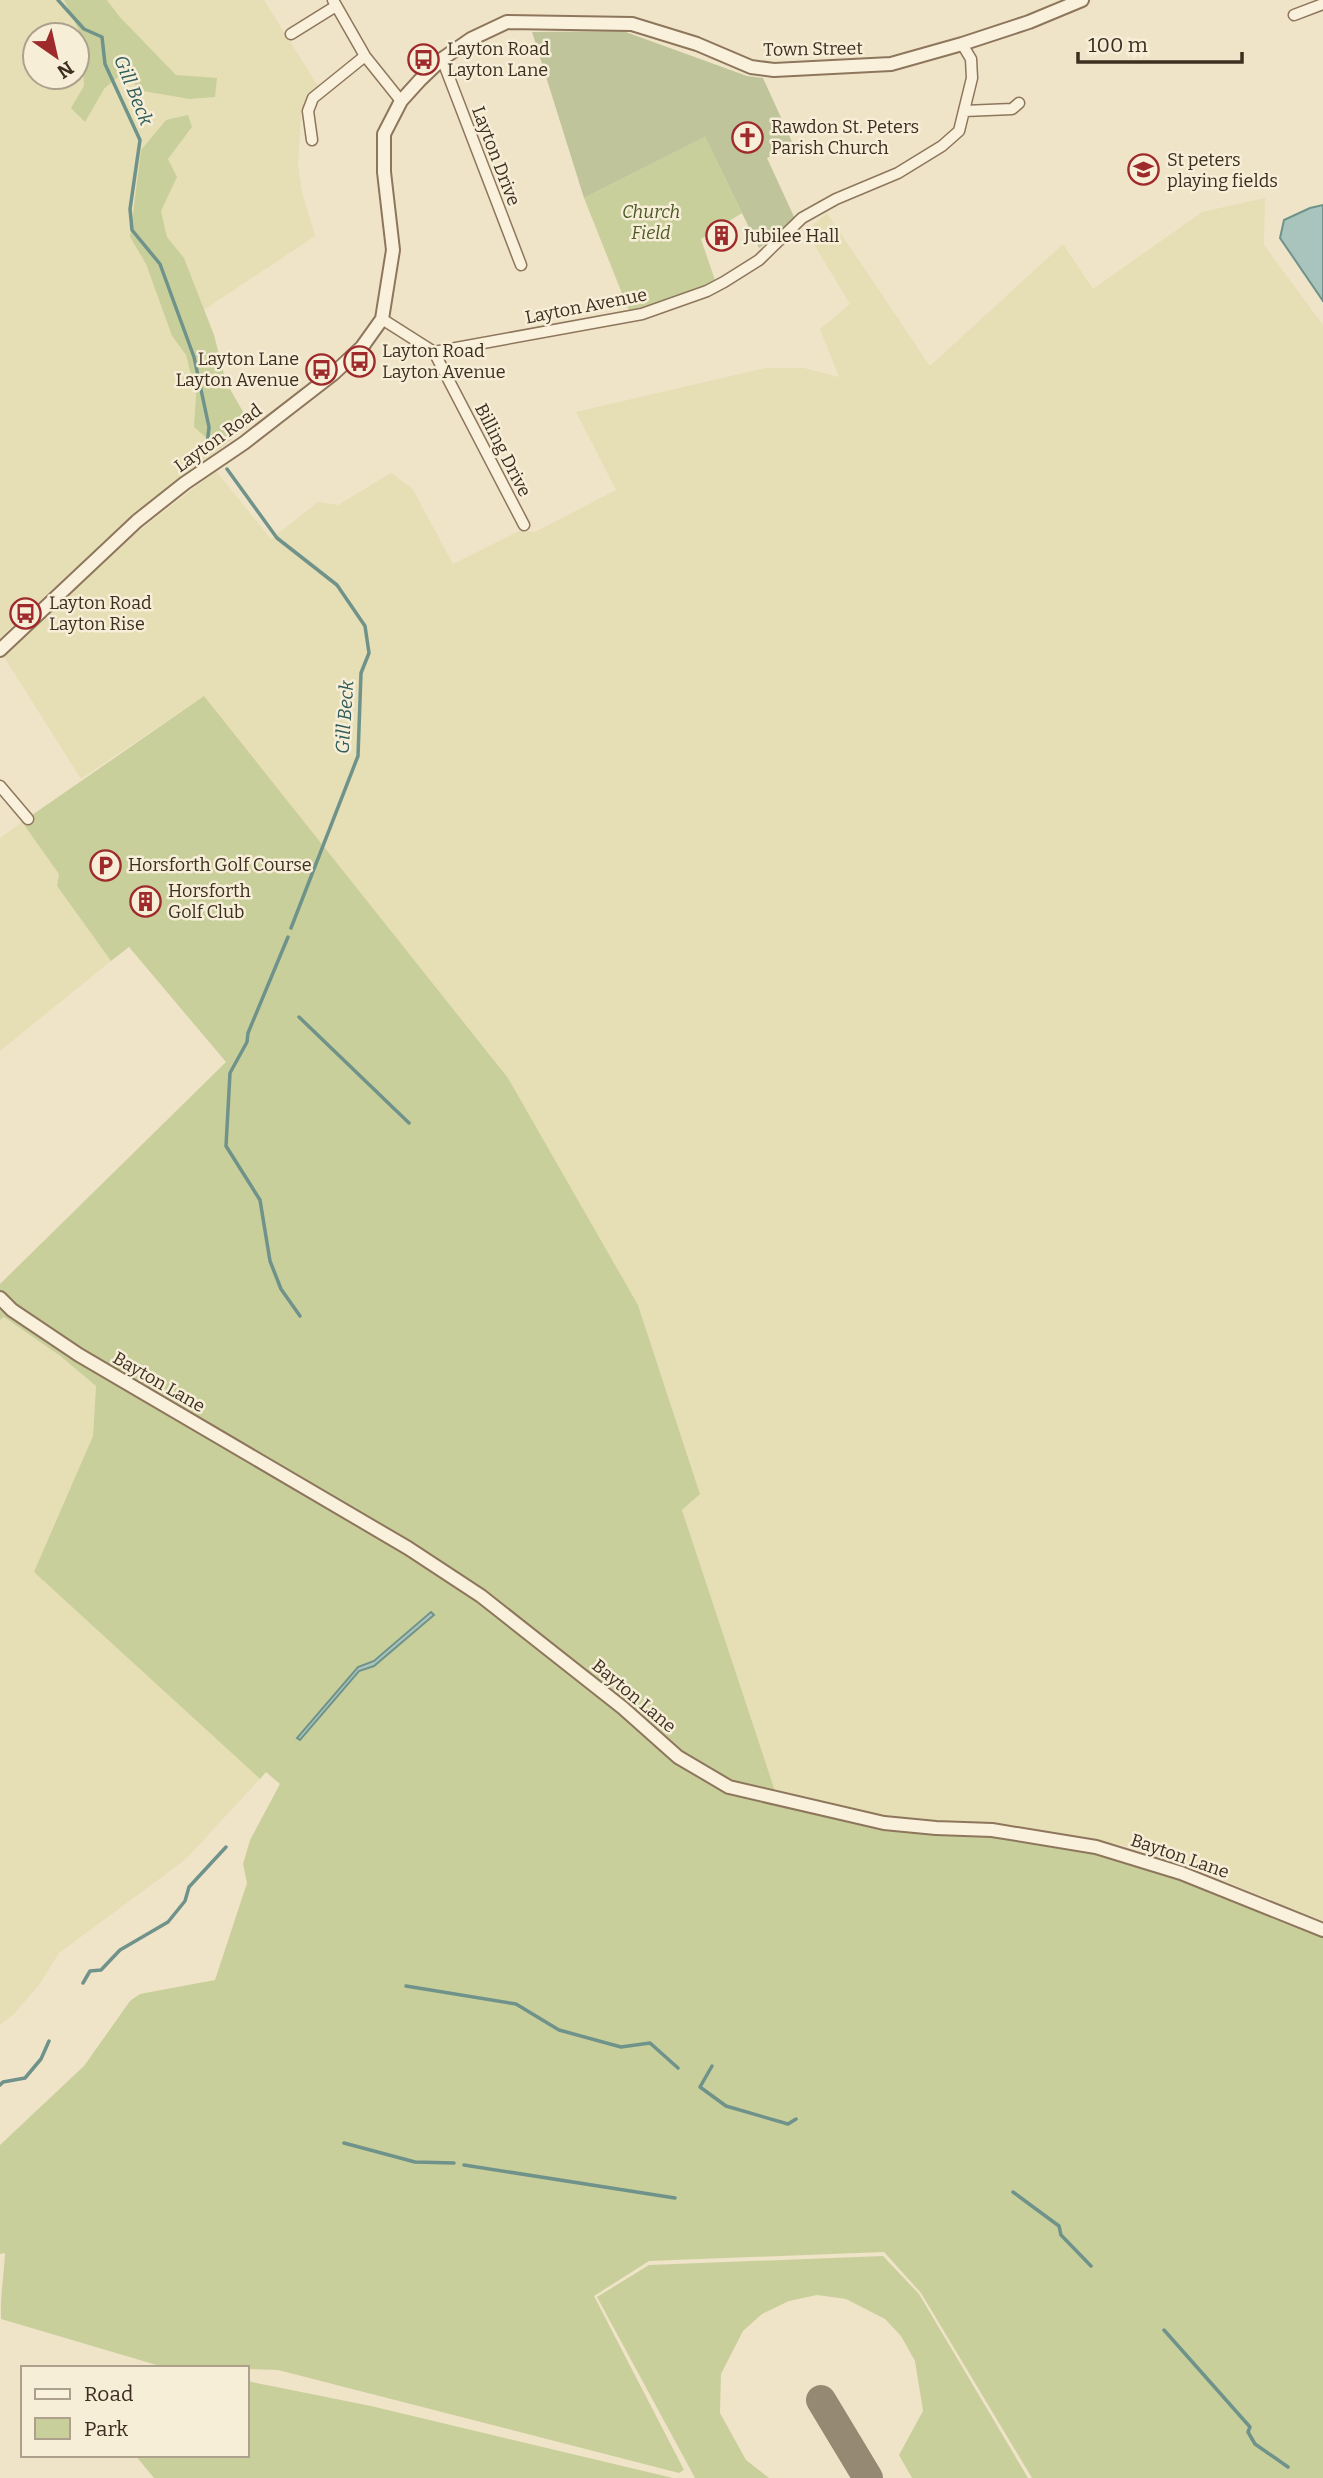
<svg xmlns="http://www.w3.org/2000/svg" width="1323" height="2478" font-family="Bitter,serif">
  <rect width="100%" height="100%" fill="#f0e4c8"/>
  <!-- farmland -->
  <path fill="#e6deb5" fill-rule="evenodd" d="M0 0H64L81 35 84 86 105 89 122 74 190 99 215 96 176 75 119 16 107 0H264L318 86 307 97 301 116 298 165 302 192 315 236 204 310 184 258 167 237 161 211 176 178 168 159 192 127 166 120 141 150 130 237 146 264 172 336 186 355 196 395 195 427 219 449 130 517 0 638ZM35 35H77V77H35Z
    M1265 198 1264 245 1323 325V1921L1188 1866 1121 1845 994 1824 890 1817 775 1791 682 1510 700 1493 638 1305 508 1078 204 696 81 779 4 657 136 533 216 471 271 539 318 502 338 505 391 473 412 488 453 564 519 531 535 532 616 490 576 412 765 368H804L839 377 820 329 850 304 806 231 827 213 930 366 1063 244 1093 289 1202 212Z
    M22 822 59 874 57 886 111 961 0 1051V838Z
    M4 1317 50 1348 96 1386 93 1436 35 1572 260 1779 185 1860 59 1953 39 1985 14 2014 0 2025V1320Z"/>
  <!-- green -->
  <path fill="#c9cf9b" d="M64 0H107L119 16 176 75 217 78 215 97 190 99 143 91 122 74 104 89 85 122 71 108 84 86 81 35Z
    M188 115 192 127 168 159 177 177 161 211 167 237 184 258 214 335 226 382 250 424 219 449 194 427 196 395 186 355 172 336 146 264 130 237 141 150 166 120Z
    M705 137 742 213 701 239 717 286 631 316 584 198Z
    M204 696 508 1078 638 1305 700 1494 682 1510 775 1791 776 1805 886 1831 990 1835 1090 1851 1217 1891 1323 1936V2478H1032L921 2293 884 2252 649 2261 594 2296 684 2470 679 2473 278 2370 160 2366 1 2319C0 2297 4 2275 5 2253L0 2254V2145L84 2066 130 2001 140 1994 215 1980 247 1883 243 1864 250 1840 280 1784 266 1772 260 1779 34 1572 93 1436 96 1386 59 1355 4 1317 0 1320V1284L226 1062 129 947 111 961 57 886 59 874 22 822Z
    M883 2256 919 2294 1028 2478H912L899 2455 923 2411 915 2361 901 2336 885 2319 846 2299 817 2295 789 2301 762 2314 743 2331 721 2374 720 2413 746 2460 769 2478H695L597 2297 649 2265Z
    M247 2381 371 2406 673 2478H154L135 2455H247Z"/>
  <!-- cemetery -->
  <path fill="#bfc49a" d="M623 31 747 76 763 78 793 144 767 158 796 221 759 248 705 137 584 198 532 32Z"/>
  <!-- water -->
  <path fill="#a9c4bc" stroke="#6f938a" stroke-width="2" d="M1323 205V301L1280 238 1284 220 1310 208Z
    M431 1612 434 1615 374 1666 359 1671 300 1740 297 1738 358 1667 374 1661Z"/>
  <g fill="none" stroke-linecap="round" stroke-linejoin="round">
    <!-- stream -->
    <path stroke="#6f938a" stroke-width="3.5" d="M58 0 84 29 102 37 105 64 140 140 130 209 132 230 160 264 194 357 209 427 207 446
      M227 469 277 538 337 585 365 626 369 653 361 673 358 756 291 928
      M288 937 248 1033 247 1042 230 1073 226 1146 260 1200 270 1261 281 1289 300 1316
      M299 1017 409 1123
      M83 1983 90 1971 101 1970 120 1950 168 1922 185 1901 189 1887 226 1847
      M406 1986 516 2004 559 2030 621 2047 650 2043 678 2068
      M712 2066 700 2087 726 2106 788 2124 796 2119
      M0 2085 3 2082 25 2078 41 2059 49 2041
      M344 2143 415 2162 454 2163
      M464 2165 675 2198
      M1013 2192 1059 2226 1061 2235 1091 2266
      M1164 2330 1250 2427 1248 2432 1255 2444 1288 2467"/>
    <!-- taxiway -->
    <path stroke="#968974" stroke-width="30" d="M821 2400 868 2478"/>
    <defs>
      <path id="minor" d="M333 0 365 56 401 101
        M1294 15 1323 4
        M291 34 336 6
        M442 59 521 265
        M964 111 1012 109 1019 103
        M312 140 308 111 313 98 365 56
        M382 319 434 352 642 314 707 291 724 282 759 260 802 218 836 199 898 173 942 146 959 131 972 78 971 59 962 44
        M434 352 524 525
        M0 786 28 819"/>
      <path id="tertiary" d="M0 650 137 521 185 483 244 443 333 374 362 347 382 319 393 250 384 172V134L401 101 420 80 442 59 471 39 507 22 632 24 697 44 751 67 774 70 891 64 962 44 1029 22 1082 0
        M0 1298 12 1310 79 1355 408 1548 481 1596 623 1708 678 1757 729 1787 884 1823 936 1828 992 1830 1096 1847 1181 1873 1323 1930"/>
    </defs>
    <!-- minor casing -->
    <use href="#minor" stroke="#8d765c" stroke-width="13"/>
    <!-- tertiary casing -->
    <use href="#tertiary" stroke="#8d765c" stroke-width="16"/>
    <!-- minor -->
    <use href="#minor" stroke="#faf1dc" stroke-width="10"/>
    <!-- tertiary -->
    <use href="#tertiary" stroke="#faf1dc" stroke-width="12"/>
  </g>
  <!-- icons -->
  <defs>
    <symbol id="bus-ring" viewBox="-11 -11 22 22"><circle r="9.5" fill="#f7eed8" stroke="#9e2a2b" stroke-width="1.5"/><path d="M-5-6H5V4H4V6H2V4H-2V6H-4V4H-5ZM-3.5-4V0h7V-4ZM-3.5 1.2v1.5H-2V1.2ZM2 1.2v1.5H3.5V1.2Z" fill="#9e2a2b"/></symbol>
    <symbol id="church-ring" viewBox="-11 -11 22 22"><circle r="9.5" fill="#f7eed8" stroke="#9e2a2b" stroke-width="1.5"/><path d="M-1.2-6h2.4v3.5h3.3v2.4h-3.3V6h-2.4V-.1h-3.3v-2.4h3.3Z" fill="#9e2a2b"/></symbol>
    <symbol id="school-ring" viewBox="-11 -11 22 22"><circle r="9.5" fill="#f7eed8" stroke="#9e2a2b" stroke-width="1.5"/><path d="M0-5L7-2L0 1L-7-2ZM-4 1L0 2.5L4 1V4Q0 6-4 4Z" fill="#9e2a2b"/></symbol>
    <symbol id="building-ring" viewBox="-11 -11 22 22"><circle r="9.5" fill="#f7eed8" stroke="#9e2a2b" stroke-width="1.5"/><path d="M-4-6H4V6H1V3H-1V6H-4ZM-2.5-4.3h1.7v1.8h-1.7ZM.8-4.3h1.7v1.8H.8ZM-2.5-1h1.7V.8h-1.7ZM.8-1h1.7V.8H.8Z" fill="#9e2a2b"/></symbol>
    <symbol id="parking-ring" viewBox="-11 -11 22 22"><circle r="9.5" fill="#f7eed8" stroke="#9e2a2b" stroke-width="1.5"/><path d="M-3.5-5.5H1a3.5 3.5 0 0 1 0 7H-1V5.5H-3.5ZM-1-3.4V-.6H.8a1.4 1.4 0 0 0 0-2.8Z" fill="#9e2a2b"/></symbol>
  </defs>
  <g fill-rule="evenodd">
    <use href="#bus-ring" x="406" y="42" width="35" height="35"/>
    <use href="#church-ring" x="730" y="120" width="35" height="35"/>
    <use href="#school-ring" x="1126" y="152" width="35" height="35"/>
    <use href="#building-ring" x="704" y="218" width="35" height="35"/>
    <use href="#bus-ring" x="342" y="344" width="35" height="35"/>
    <use href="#bus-ring" x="304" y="352" width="35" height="35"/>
    <use href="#bus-ring" x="8" y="596" width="35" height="35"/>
    <use href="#parking-ring" x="88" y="848" width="35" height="35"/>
    <use href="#building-ring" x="128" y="884" width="35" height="35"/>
  </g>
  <g text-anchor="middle" stroke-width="5" stroke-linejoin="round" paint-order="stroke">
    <!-- poi labels -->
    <g font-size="18" fill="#3d2e20" stroke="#f7eed8" text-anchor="start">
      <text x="447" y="55">Layton Road<tspan x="447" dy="21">Layton Lane</tspan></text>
      <text x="771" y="133">Rawdon St. Peters<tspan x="771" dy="21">Parish Church</tspan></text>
      <text x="1167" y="166">St peters<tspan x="1167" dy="21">playing fields</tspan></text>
      <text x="744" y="242">Jubilee Hall</text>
      <text x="382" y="357">Layton Road<tspan x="382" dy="21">Layton Avenue</tspan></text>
      <text x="299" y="365" text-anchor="end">Layton Lane<tspan x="299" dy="21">Layton Avenue</tspan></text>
      <text x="49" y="609">Layton Road<tspan x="49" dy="21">Layton Rise</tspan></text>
      <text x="128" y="871">Horsforth Golf Course</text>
      <text x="168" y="897">Horsforth<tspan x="168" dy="21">Golf Club</tspan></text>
    </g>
    <!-- street labels -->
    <g font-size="18" fill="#3d2e20" stroke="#f7eed8">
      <text transform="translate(813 49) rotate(-1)" y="6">Town Street</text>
      <text transform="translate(496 156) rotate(69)" y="6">Layton Drive</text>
      <text transform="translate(586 306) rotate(-11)" y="6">Layton Avenue</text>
      <text transform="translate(218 438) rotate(-36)" y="6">Layton Road</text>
      <text transform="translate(503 450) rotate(63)" y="6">Billing Drive</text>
      <text transform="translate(159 1382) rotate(30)" y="6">Bayton Lane</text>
      <text transform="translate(634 1696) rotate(40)" y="6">Bayton Lane</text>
      <text transform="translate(1180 1856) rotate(19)" y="6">Bayton Lane</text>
    </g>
    <!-- park labels -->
    <g font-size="18" font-style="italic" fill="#4d5a26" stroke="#f7eed8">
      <text x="651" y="218">Church<tspan x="651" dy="21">Field</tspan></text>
    </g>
    <!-- water labels -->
    <g font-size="19" font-style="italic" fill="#2f5d5a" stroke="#f7eed8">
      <text transform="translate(134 90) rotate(68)" y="7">Gill Beck</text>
      <text transform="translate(344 717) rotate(-86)" y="7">Gill Beck</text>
    </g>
  </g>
  <!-- legend -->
  <rect x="21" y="2366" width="228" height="91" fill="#f7eed8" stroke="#ada18e" stroke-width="2"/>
  <rect x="35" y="2389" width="35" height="10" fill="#faf1dc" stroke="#ada18e" stroke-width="2"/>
  <text x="84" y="2401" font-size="21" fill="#3d2e20">Road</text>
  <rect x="35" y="2418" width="35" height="21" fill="#c9cf9b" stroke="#ada18e" stroke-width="2"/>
  <text x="84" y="2436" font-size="21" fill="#3d2e20">Park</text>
  <!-- north arrow -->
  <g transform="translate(56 56) rotate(146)"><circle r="33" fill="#f7eed8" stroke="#ada18e" stroke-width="2"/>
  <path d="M0-5L12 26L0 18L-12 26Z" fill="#9e2a2b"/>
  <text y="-10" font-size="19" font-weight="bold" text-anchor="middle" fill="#3d2e20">N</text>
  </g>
  <!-- scale -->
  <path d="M1078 52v10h164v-10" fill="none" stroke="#3d2e20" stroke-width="3.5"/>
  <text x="1088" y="52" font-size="21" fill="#3d2e20" stroke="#f7eed8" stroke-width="5" paint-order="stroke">100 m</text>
</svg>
